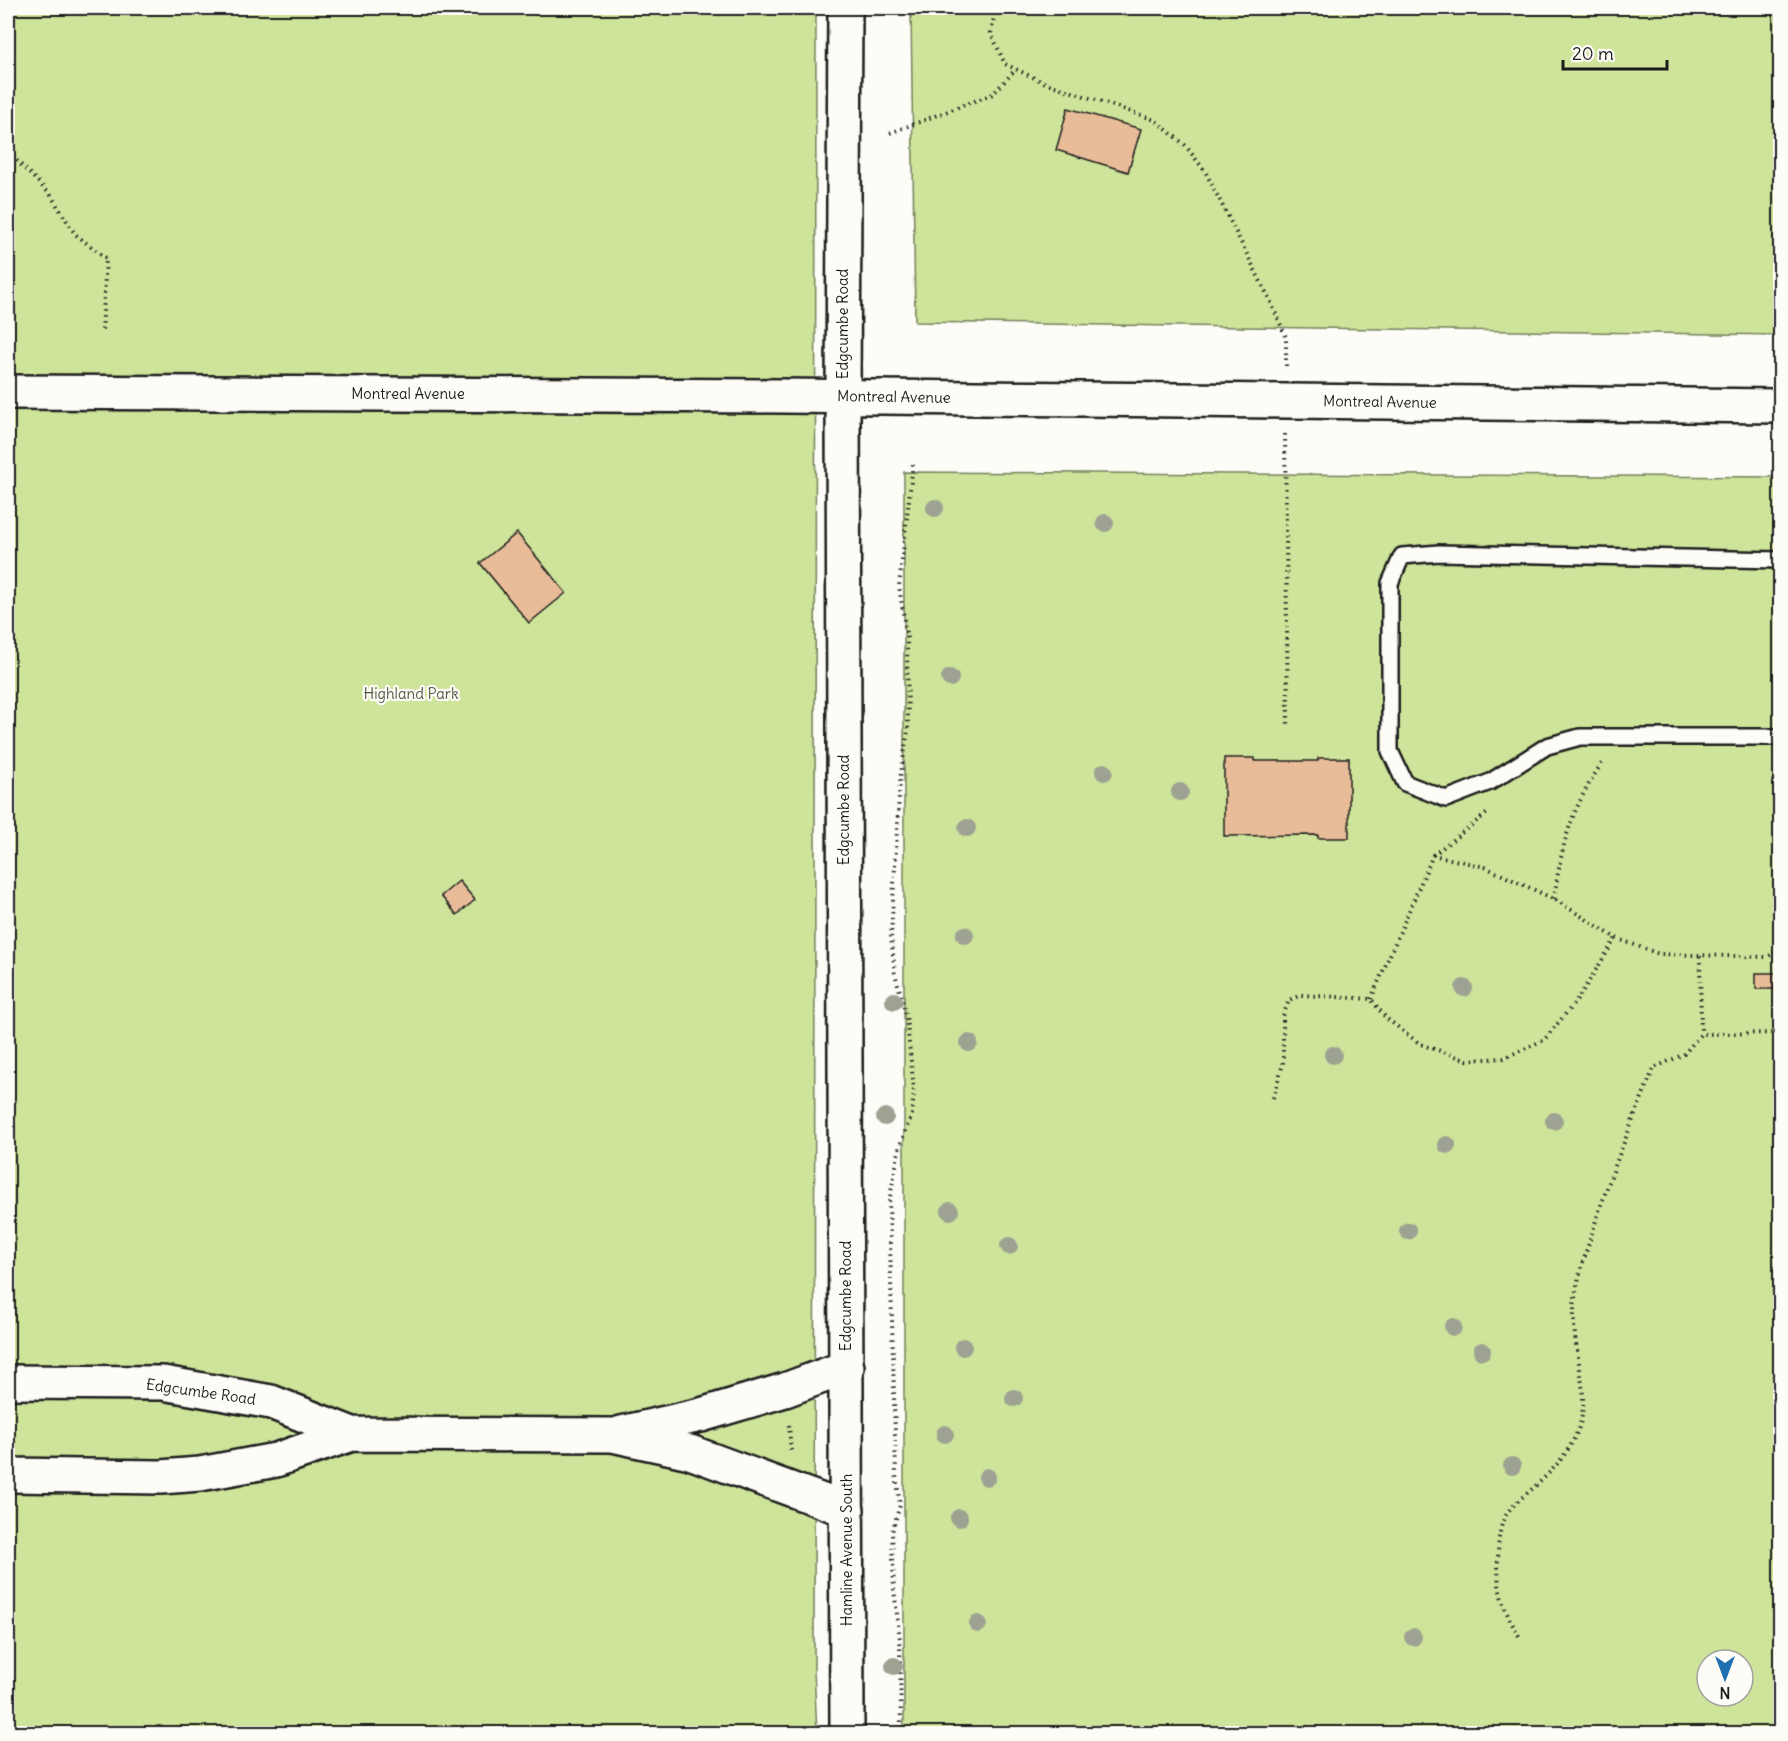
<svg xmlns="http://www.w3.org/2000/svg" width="1788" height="1741" font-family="Delius,sans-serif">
  <rect width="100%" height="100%" fill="#fdfcf7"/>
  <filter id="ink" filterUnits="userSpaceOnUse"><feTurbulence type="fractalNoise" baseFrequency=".0167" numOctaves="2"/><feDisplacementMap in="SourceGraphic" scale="12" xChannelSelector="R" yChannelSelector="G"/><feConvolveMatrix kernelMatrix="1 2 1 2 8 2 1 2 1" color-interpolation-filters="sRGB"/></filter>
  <g filter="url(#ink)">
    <!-- green -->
    <path fill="#cde49a" stroke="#74805b" stroke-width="1.5" fill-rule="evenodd" d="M8 8H816L814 1670 817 1733 8 1734Z
      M911 8H1780V335L915 322Z
      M904 472 1780 477V1733H904ZM1707 1660H1743V1696H1707Z"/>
    <!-- building -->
    <path fill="#e9bc99" stroke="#1c1c1c" stroke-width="1.5" d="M1068 108 1141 129 1128 172 1056 150Z
      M517 533 566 593 529 623 480 563Z
      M1224 758H1255V761H1318V758H1349V838H1318V835L1224 836Z
      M459 881 475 900 457 915 441 896Z
      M1756 973H1780V989H1756Z"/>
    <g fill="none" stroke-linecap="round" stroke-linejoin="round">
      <defs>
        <path id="service" d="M1780 560 1439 553 1402 556 1390 583V751L1405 783 1446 799 1490 782 1547 746 1580 737H1780"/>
        <path id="tertiary" d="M845 8 843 396 847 1734
          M8 1382 163 1383 271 1402 352 1434
          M621 1433 701 1415 785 1390 847 1367
          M8 1475 161 1477 200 1474 276 1460 352 1434 612 1435 690 1452 847 1510"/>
        <path id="secondary" d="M8 392 783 396 1780 406"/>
      </defs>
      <!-- service casing -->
      <use href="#service" stroke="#1c1c1c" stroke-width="20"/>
      <!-- tertiary casing -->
      <use href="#tertiary" stroke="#1c1c1c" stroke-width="38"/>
      <!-- secondary casing -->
      <use href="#secondary" stroke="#1c1c1c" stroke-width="38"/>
      <!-- path -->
      <path stroke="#1c1c1c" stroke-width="4" stroke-dasharray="1.5 4.5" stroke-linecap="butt" d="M996 8 991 33 1005 64 1043 82 1155 120 1185 145 1205 171 1270 300 1286 337V367
        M890 133 993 94 1016 69
        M8 152 50 194 75 234 106 258 102 334
        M1285 434 1288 725
        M1433 855 1490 811
        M1554 899C1562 843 1570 811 1602 763
        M1700 956 1701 1034
        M1371 999 1433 855 1485 867 1554 899 1616 938 1659 954 1767 957 1780 950
        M1273 1098 1283 1064V1016L1289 1000 1301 995 1371 999 1386 1018 1420 1044 1467 1060 1504 1058 1544 1040 1577 1000 1616 938
        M789 1425 791 1453
        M1519 1636C1503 1608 1498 1596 1498 1563 1498 1548 1498 1532 1504 1519 1509 1507 1523 1497 1532 1489 1554 1470 1577 1445 1582 1415 1587 1385 1572 1343 1574 1310 1575 1283 1585 1256 1593 1230 1610 1175 1632 1122 1654 1068L1684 1054 1701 1034 1780 1033
        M901 1734 900 1640 894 1589 892 1532 900 1505 896 1475 889 1202 900 1145 912 1114 914 1089 906 1015 895 973 891 936 900 779 908 730 907 639 899 586 913 464"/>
      <!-- service -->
      <use href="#service" stroke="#fdfcf7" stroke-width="15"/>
      <!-- tertiary -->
      <use href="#tertiary" stroke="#fdfcf7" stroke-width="33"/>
      <!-- secondary -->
      <use href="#secondary" stroke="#fdfcf7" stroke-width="33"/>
    </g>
    <!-- trees -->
    <g fill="#9ea293">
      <circle cx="935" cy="508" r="9"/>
      <circle cx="1105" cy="523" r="9"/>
      <circle cx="950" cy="678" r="9"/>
      <circle cx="1104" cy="772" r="9"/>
      <circle cx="1180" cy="792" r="9"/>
      <circle cx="967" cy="828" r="9"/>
      <circle cx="965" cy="935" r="9"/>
      <circle cx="1464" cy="988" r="9"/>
      <circle cx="894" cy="1001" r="9"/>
      <circle cx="969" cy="1043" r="9"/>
      <circle cx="1333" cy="1055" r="9"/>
      <circle cx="885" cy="1117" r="9"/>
      <circle cx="1554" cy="1121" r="9"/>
      <circle cx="1447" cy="1145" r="9"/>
      <circle cx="950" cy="1211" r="9"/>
      <circle cx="1408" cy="1231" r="9"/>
      <circle cx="1009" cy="1246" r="9"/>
      <circle cx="1453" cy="1327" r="9"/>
      <circle cx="963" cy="1347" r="9"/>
      <circle cx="1482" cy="1351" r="9"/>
      <circle cx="1014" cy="1398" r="9"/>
      <circle cx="945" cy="1434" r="9"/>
      <circle cx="1512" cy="1466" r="9"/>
      <circle cx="987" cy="1477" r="9"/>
      <circle cx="959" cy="1518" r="9"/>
      <circle cx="978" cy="1624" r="9"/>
      <circle cx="1413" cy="1637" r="9"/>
      <circle cx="894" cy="1666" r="9"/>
    </g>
  </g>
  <g text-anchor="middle" stroke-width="4.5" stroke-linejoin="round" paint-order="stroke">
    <!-- street labels -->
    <g font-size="15" fill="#1c1c1c" stroke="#fdfcf7">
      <text transform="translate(843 324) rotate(-90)" y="5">Edgcumbe Road</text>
      <text x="408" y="399">Montreal Avenue</text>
      <text transform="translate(894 397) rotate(1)" y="5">Montreal Avenue</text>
      <text transform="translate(1380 402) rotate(1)" y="5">Montreal Avenue</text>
      <text transform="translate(844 810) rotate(-90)" y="5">Edgcumbe Road</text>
      <text transform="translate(846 1296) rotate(-90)" y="5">Edgcumbe Road</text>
      <text transform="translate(201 1392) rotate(8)" y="5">Edgcumbe Road</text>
      <text transform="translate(847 1550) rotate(-90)" y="5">Hamline Avenue South</text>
    </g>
    <!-- park labels -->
    <g font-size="15" fill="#515842" stroke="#fdfcf7">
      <text x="411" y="699">Highland Park</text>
    </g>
  </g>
  <!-- margin -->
  <rect width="1788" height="1741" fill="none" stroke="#fdfcf7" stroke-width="30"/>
  <rect x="15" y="15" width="1758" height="1711" fill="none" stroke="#1c1c1c" stroke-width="2" filter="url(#ink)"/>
  <!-- north arrow -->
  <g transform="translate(1725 1678) rotate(180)"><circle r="28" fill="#fdfcf7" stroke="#a3a29f" stroke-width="1.5"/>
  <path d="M0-4.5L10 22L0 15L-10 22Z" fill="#1f6fb2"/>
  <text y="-9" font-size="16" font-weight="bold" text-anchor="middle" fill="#1c1c1c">N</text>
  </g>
  <!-- scale -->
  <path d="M1563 60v9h104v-9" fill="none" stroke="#1c1c1c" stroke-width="3"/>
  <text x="1572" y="60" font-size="18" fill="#1c1c1c" stroke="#fdfcf7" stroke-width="4.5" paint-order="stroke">20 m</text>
</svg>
